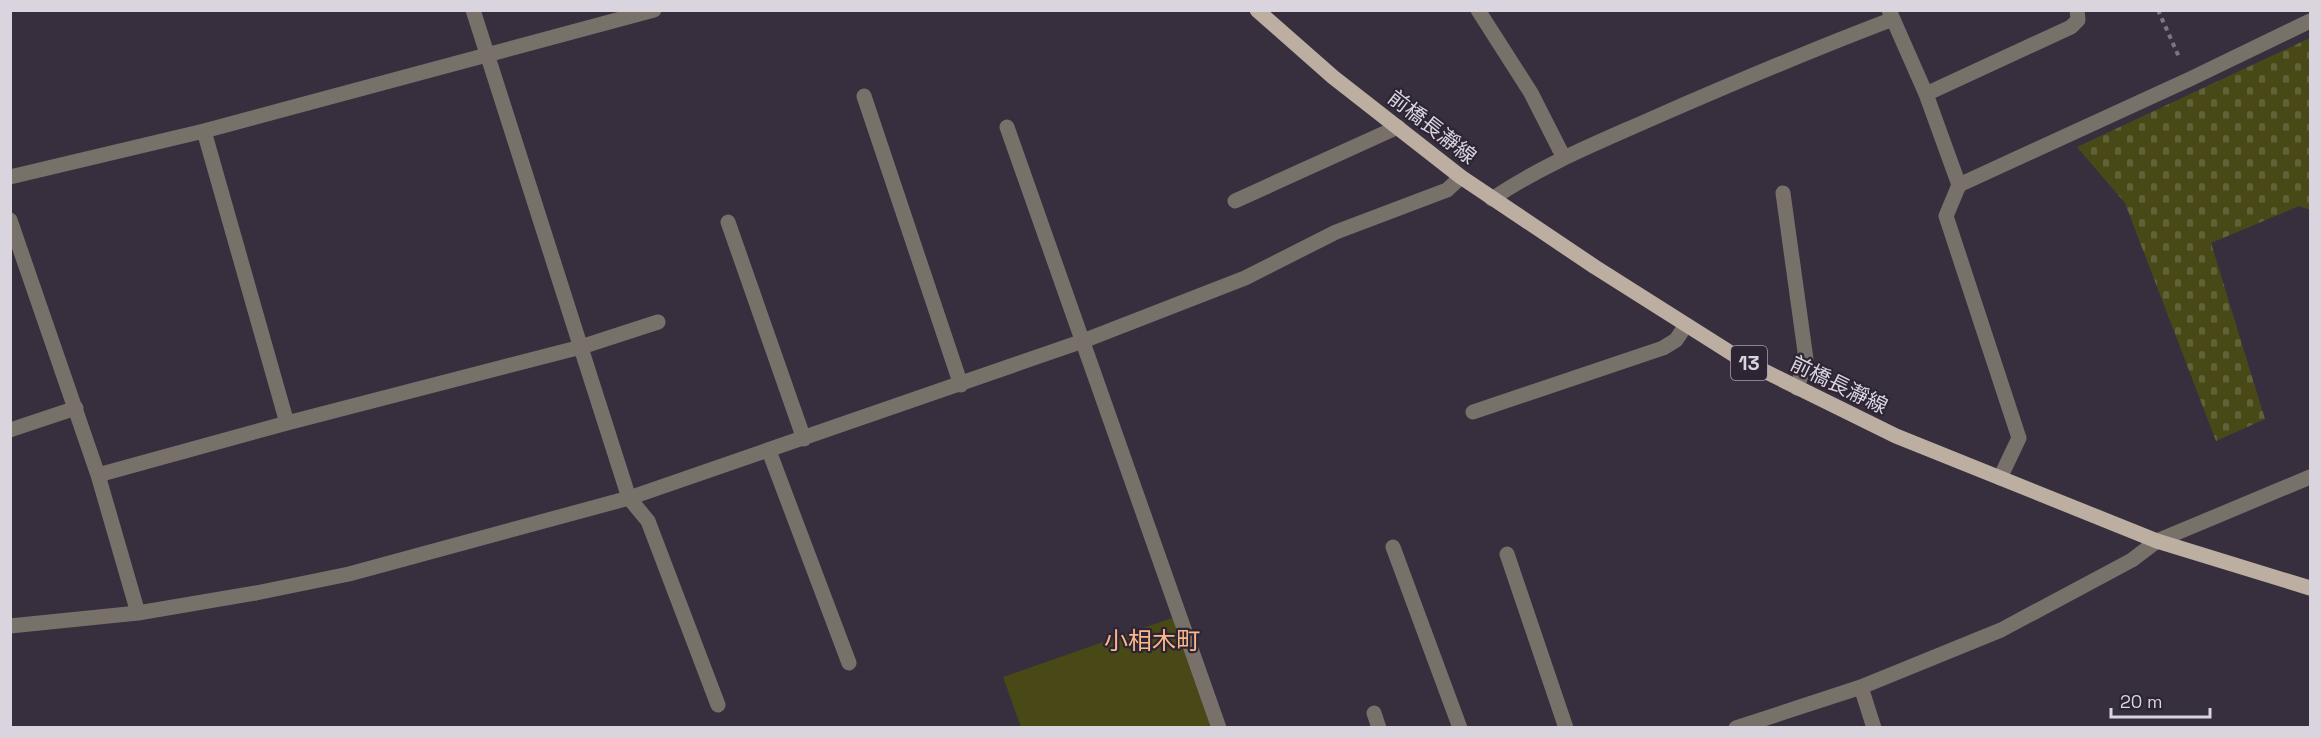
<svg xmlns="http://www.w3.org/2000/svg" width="2321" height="738" font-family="'Space Grotesk','Noto Sans JP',sans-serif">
  <defs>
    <pattern id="cemetery-stones" width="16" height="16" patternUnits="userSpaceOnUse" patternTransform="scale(1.5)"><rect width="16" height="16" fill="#484917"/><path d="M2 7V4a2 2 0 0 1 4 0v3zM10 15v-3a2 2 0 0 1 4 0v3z" fill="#626238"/></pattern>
  </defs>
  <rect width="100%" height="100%" fill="#372f3e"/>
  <!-- cemetery -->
  <path fill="url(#cemetery-stones)" d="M2310 38V210L2299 206 2211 243 2265 419 2216 441 2125 203 2077 147Z"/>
  <!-- park -->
  <path fill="#484917" d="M1172 618 1211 727H1021L1003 677Z"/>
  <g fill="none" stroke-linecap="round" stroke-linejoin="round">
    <!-- path -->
    <path stroke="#7c7582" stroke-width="4" stroke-dasharray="4.5 4.5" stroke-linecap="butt" d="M2158 10 2179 57"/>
    <!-- minor -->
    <path stroke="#78716a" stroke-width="15" d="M473 10 629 498 648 521 718 705
      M1478 10 1531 93 1564 158
      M1889 10 1926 94 1959 185 1946 216 2019 438 2000 478
      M1926 94 2071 27 2078 20 2077 10
      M864 96 961 385
      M1007 127 1219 728
      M204 131 287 423
      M10 177 204 131 654 10
      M1959 185 2190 79 2310 21
      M1783 193 1806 359 1797 388
      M1492 199C1542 165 1597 143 1651 119 1731 84 1811 50 1893 19
      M1235 201 1398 127
      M10 220 98 475 138 613
      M728 222 804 439
      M1473 412 1663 348 1676 340 1686 325
      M10 430 76 408
      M769 451 849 663
      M98 475 287 423 581 347 658 322
      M1393 547 1460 728
      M1507 554 1566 728
      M10 626 138 613 256 593 349 574 629 498 1083 341 1245 278 1336 232 1447 190 1461 177
      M1861 687 1874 728
      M1374 713 1379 728
      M1736 728 1861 687 2001 630 2132 560 2157 541 2310 477"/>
    <!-- major -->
    <path stroke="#bcaea1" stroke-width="15" d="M1257 10 1333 77 1461 177 1595 267 1742 360 1896 436 2157 541 2310 588"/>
  </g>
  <g text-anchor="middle" stroke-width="4.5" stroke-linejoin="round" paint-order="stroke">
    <!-- shield labels -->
    <rect fill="#2d2533" stroke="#a5a0ab" stroke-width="1.5" x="1731" y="346" width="36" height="34" rx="4.5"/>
    <g font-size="20" font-weight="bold" fill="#d9d4de">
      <text x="1749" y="370">13</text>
    </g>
    <!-- street labels -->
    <g font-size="21" fill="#d9d4de" stroke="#2d2533">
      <text transform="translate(1432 127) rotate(38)" y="7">前橋長瀞線</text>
      <text transform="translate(1839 385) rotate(26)" y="7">前橋長瀞線</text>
    </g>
    <!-- quarter labels -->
    <g font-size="24" fill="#fbb689" stroke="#2d2533">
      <text x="1152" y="649">小相木町</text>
    </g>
  </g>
  <!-- border -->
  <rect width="2321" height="738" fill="none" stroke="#d9d4de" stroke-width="24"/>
  <!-- scale -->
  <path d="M2111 708v9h99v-9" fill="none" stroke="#d9d4de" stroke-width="3"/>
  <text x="2120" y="708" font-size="18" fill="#d9d4de" stroke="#2d2533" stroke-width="4.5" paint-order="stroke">20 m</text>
</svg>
